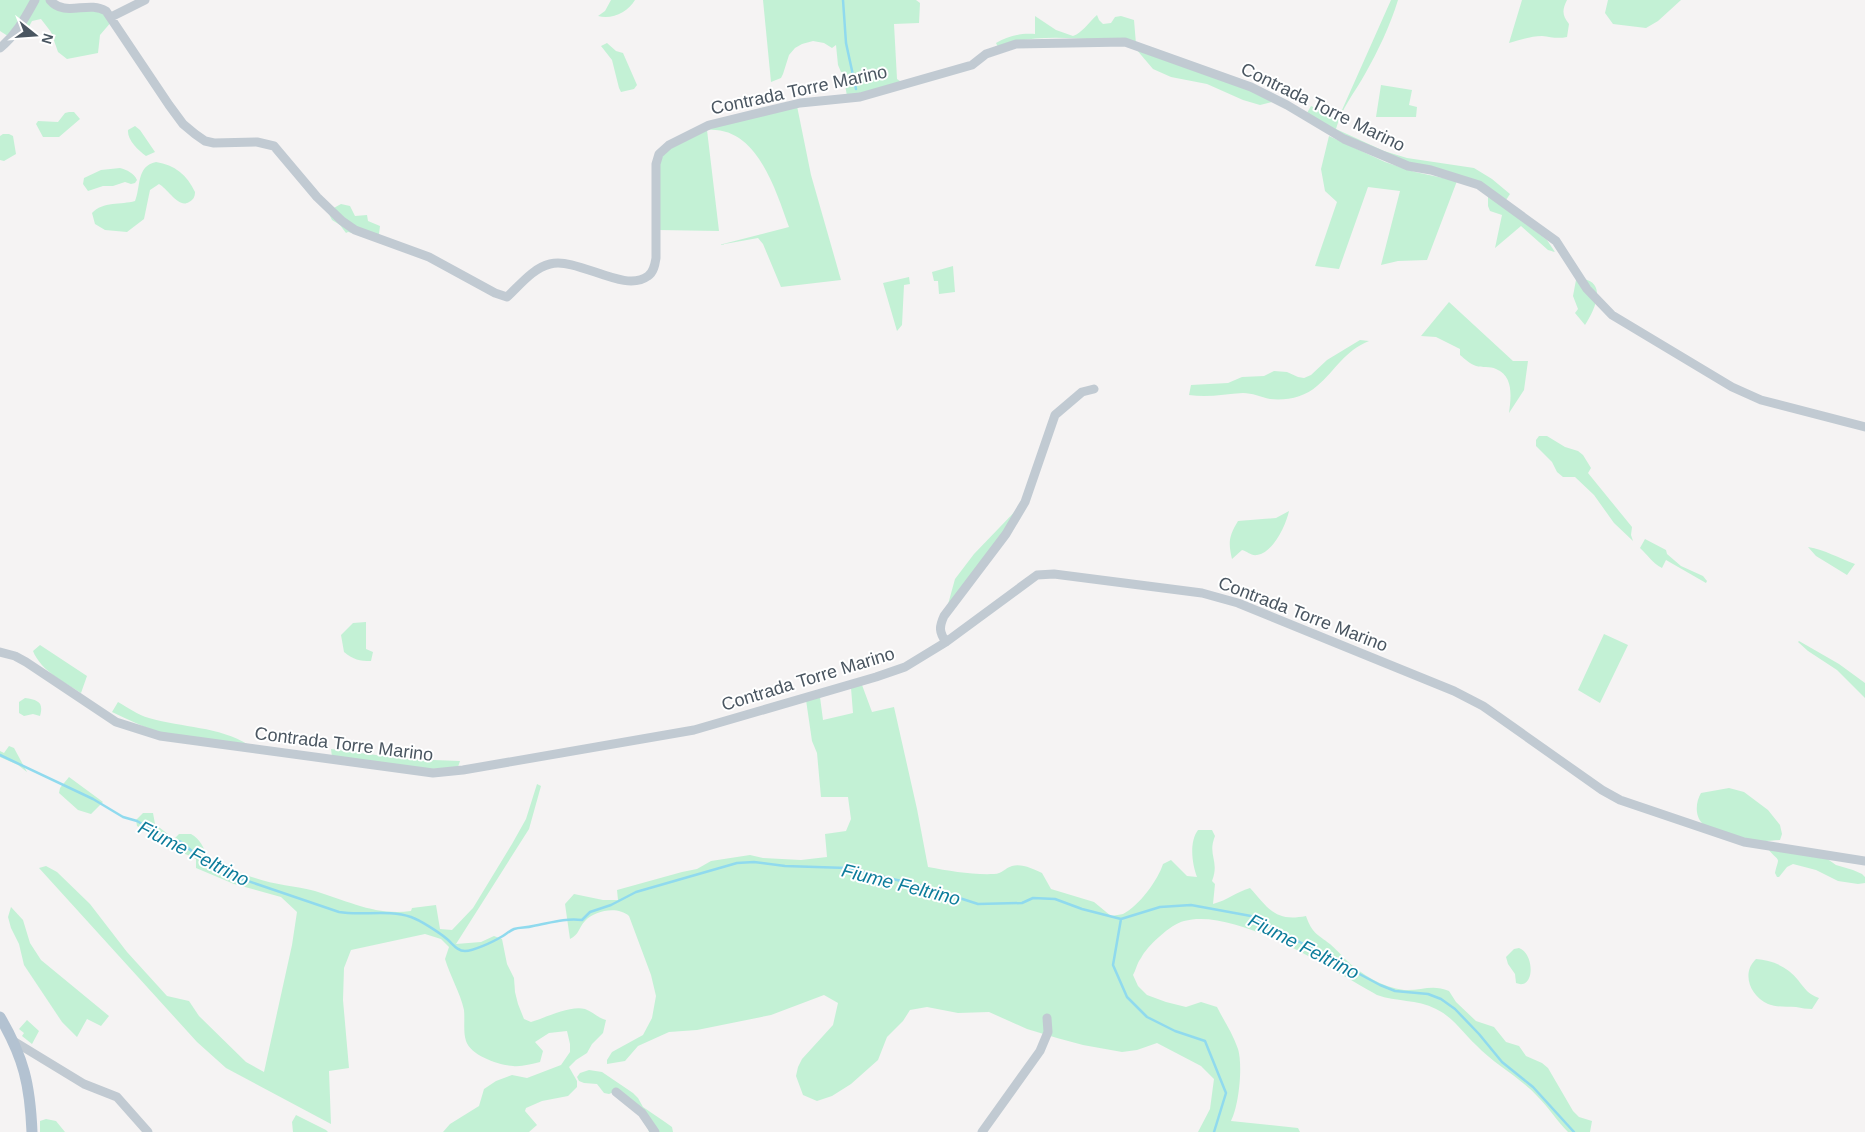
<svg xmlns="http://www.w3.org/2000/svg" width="1865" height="1132" font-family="Helvetica,sans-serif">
  <rect width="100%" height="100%" fill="#f5f3f3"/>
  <!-- green -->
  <path fill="#c3f1d5" d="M0 0H49L53 4 99 8 112 21 100 35 98 53 67 59 58 52 51 32 41 19 32 21C26 32 27 37 14 40L0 31Z
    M611 0H635C628 12 612 20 598 16L605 11Z
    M763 0H916L920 3 919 23 894 24 897 79 903 83 847 96 844 79 845 75 841 72 838 65 836 45 832 48 824 43 813 41 802 44 795 48 789 55 783 74 781 78 771 82Z
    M1391 0H1398C1390 26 1378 51 1365 74 1355 92 1341 109 1336 129L1384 151 1407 158 1474 168 1492 179 1510 194 1506 200 1477 182 1406 164 1361 146 1307 113 1311 106 1338 119Z
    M1522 0H1567C1562 10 1562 15 1569 24L1567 37C1557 39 1551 37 1542 36 1531 36 1520 40 1509 43Z
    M1608 0H1681L1658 21 1646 28 1613 24 1605 13Z
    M1097 15 1099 20 1103 24 1111 23 1115 17 1121 16 1134 20 1136 44C1096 40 1035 31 998 47L996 43C1009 36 1020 33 1035 34V16L1056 30 1073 36C1081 34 1089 22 1097 15Z
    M607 43 616 51 623 53 637 85 634 89 621 92 619 88 612 60 601 46Z
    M1136 49 1167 57 1276 101 1260 105 1243 100 1207 84 1171 77 1153 69Z
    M1381 85 1412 90 1409 105 1417 107 1416 117H1376Z
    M797 106 811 175 841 280 781 287 763 244 758 238 719 245 789 227C775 189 757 126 707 130L719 231 658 230 657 162C667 131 767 113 797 106Z
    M69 112H74L80 119 59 137H43L36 124 38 121 58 122 65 113Z
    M135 126 140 130 155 152 146 156C138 150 127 140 128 130Z
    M3 134H9L13 136 16 154 4 161 0 160V136Z
    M1329 136 1385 162 1415 172 1457 181 1427 260 1398 261 1381 265 1400 191 1368 187 1339 269 1315 266 1337 202 1325 191 1321 169Z
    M156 162C175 165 187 175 195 192 195 197 193 200 189 202 179 209 168 189 159 184L150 190 144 219 127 232 105 230 95 224 92 213C103 201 121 205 135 201 141 187 136 166 156 162Z
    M120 168C127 170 134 173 137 180L135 183 131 184 125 182 113 186H103L88 191 83 184 84 178 101 170Z
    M1488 195 1547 240 1555 252 1548 250 1521 226 1495 248 1502 215 1490 211 1488 206Z
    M341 204 350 206 355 216 367 215 368 221 380 226 379 234H356L348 232 346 233 340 225 332 220 329 214 332 209Z
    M953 266 955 292 939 294 938 281H934L932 272Z
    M909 277 910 284 904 285 902 325 897 331 883 283Z
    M1584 279C1608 284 1593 313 1585 325L1575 313 1578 309 1573 296 1576 280Z
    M1449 302 1513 361H1528L1524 390 1509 413C1511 398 1514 376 1496 369 1490 366 1482 368 1476 366 1470 364 1465 359 1460 355V349L1436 337 1421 336Z
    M1360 340 1369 341C1344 351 1336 370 1317 386 1305 397 1286 401 1270 399 1261 397 1252 393 1243 393 1225 394 1208 398 1189 395L1191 385 1228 383 1242 377 1264 376 1274 371 1287 372 1298 377 1304 378 1311 375 1327 360Z
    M1539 436H1547L1565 447 1578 451 1583 455 1591 468 1588 473 1632 527 1631 535 1633 541 1614 523 1594 495 1575 477H1563L1557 472 1552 462 1536 446V440Z
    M1023 503 1001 537 947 608 955 579 974 554Z
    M1289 511C1286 525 1273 553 1257 555 1251 556 1247 551 1242 550L1232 559C1228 542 1229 536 1238 521L1276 518Z
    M1645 539 1666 550 1667 554 1681 566 1703 576 1707 581 1706 583 1666 560 1662 568C1652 563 1648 555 1640 548Z
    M1808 547C1825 550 1839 558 1855 564L1847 575 1816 556Z
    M366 622V649L373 652 371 661C359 661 354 660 344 652L341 635 353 623Z
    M1604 634 1628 645 1600 703 1578 690Z
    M1799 641 1839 664 1865 683V698L1837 670 1808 651 1798 642Z
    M40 645 87 676 81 693C64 682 41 671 33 651Z
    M862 685 872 712 894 707 917 809 928 867C950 871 972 875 994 874 1002 874 1005 868 1012 866 1021 863 1034 869 1042 873L1051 889 1094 902 1111 916C1115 915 1120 915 1123 914 1139 906 1158 880 1163 864L1171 860 1187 876 1197 877C1192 864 1189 842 1198 830H1212L1215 836C1207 856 1220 860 1212 881L1215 884 1213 904C1228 900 1236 892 1250 888 1269 909 1275 922 1306 916 1312 933 1317 934 1330 944 1336 949 1341 955 1346 960 1362 975 1382 987 1404 990 1421 991 1432 984 1449 991L1456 1002 1476 1021 1494 1027 1506 1042 1519 1046 1526 1056 1542 1063 1548 1068 1573 1111 1579 1117 1592 1121 1590 1132H1568C1557 1121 1549 1108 1538 1097 1520 1077 1495 1065 1476 1045 1463 1033 1453 1017 1436 1009 1417 999 1396 1002 1377 995 1330 969 1236 907 1184 921 1171 924 1147 946 1141 958 1137 963 1136 970 1133 975L1138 986 1147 995 1166 1002 1186 1007 1201 1002 1217 1007C1224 1021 1233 1034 1238 1049 1243 1065 1239 1106 1231 1121L1298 1128 1300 1132H1198L1210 1109 1214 1079 1201 1066 1157 1043 1137 1050 1122 1052 1083 1045 1057 1038 1027 1029 989 1012 958 1013 927 1007 910 1010 903 1021 887 1037 878 1060 851 1084 832 1096 817 1101 803 1095 796 1076 798 1067 802 1059 833 1025 838 1003 824 995 771 1015 697 1030 669 1032 638 1046 625 1061 607 1064V1060L612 1052 643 1035 652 1018 656 996 651 975 629 916C618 906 595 910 585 921 579 927 579 935 570 939L565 904 574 894 603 900H618L617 890 682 872 697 869 711 861 750 855 763 858 801 860 827 857 825 834 846 831 851 819 848 797H821L817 753 812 741 806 700 820 697 823 720 853 713 851 688Z
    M25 698C38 700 44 702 40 716L33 714 24 716 19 713V702Z
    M118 702C127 707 138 715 149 718 183 728 218 726 249 745 218 741 186 740 156 731 141 726 127 719 112 712Z
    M9 746 14 748 27 772 18 765 0 757V751L4 753Z
    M331 749 406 759 460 761 458 767 432 769 332 757Z
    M69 777 103 802 91 814 78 810 59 793 60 788Z
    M537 784 541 786 529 829 456 944 481 942 494 936 502 939 507 964 514 978 515 992 518 1004 524 1019 531 1022C545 1018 570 1005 585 1009 593 1012 598 1018 606 1020L603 1033 592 1044 587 1053 576 1060 569 1067 577 1081V1087L568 1096 542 1101 526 1108 525 1111 537 1125 529 1132H443L450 1124 479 1106 484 1089 496 1081 512 1075 527 1078 561 1065 570 1052V1044L567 1031 549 1033 535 1042 543 1051 540 1062C531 1064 521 1067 513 1066 499 1065 471 1056 466 1041 463 1032 465 1020 464 1010 460 992 450 976 445 959L449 947 441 939 425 934 351 950 344 968 343 1000 349 1068 329 1071 331 1124 226 1068 197 1042 39 868 46 866 57 872 90 904 127 952 167 996 189 1001 199 1016 246 1062 264 1072 292 945 297 912 281 897 234 884 196 868V859L179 851 174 839 169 844 137 826 136 820 143 813H153L155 824 174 839 179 834H191C200 839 205 848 206 858 223 864 238 873 255 878 274 885 296 886 315 891 348 901 376 916 411 911L412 908 436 905 440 929 452 930 473 908 512 844 526 819Z
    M1729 788 1744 792 1768 810 1780 825 1782 834 1780 840C1772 840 1764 842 1756 841 1749 840 1713 830 1707 827 1694 820 1695 803 1701 793Z
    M1768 849 1826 858 1836 865 1853 870 1862 874 1865 877V883L1858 884 1838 881 1816 870 1793 864 1787 867 1779 877H1777L1775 873C1779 855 1781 864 1768 849Z
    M11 907 23 920 30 943 41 960 109 1016 101 1026 87 1019 77 1037 62 1022 24 965 19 944 11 928 8 917Z
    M1519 948C1535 954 1535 991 1516 983L1515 974 1508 964 1506 957 1514 949Z
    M1756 959C1772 960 1788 967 1798 980 1805 989 1808 994 1819 998L1812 1009C1806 1009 1802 1008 1796 1007 1787 1006 1778 1008 1768 1004 1750 996 1741 973 1756 959Z
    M27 1020 39 1031 32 1044 22 1036 24 1033 19 1029Z
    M589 1070 602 1072 633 1093 638 1098 643 1107 665 1122 672 1127 673 1132H649L646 1122 614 1092 609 1094 604 1093 597 1084 584 1083 579 1081 577 1077 580 1073Z
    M296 1115 326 1130 328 1132H293L292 1122Z
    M46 1119 56 1121 65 1132H40V1121Z"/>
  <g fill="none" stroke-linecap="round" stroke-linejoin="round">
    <!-- stream -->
    <path stroke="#90daee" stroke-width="2.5" d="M843 0 846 43 856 89
      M0 755 93 799 123 817 137 821 163 836 181 842 194 853 216 867 242 879 339 912C362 916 388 909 411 917 420 920 440 933 447 939 453 944 457 951 465 951 473 951 493 942 501 937 505 935 509 931 514 929 520 927 526 928 533 926 550 923 564 918 582 920L590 912 611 905 636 892 737 863 754 862 785 866 847 868 922 886 978 904 1022 903 1033 898 1055 899 1082 909 1121 919 1160 907 1191 905 1251 916 1380 985 1395 991 1428 994 1441 999 1455 1009 1479 1034 1502 1062 1533 1087 1574 1132
      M1121 919 1113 965 1127 997 1147 1017 1175 1031 1205 1041 1226 1093 1214 1132"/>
    <!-- minor -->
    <path stroke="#c1cad2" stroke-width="9" d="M50 0C65 18 88 0 106 11L169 105 183 124 195 134 205 141 214 143 257 142 274 146 317 197 342 221 355 230 429 257 495 293 507 297C520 285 533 268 550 264 579 257 624 294 648 276 654 272 655 264 656 258V164L659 154 669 145 709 125 800 103 860 97 972 65 986 54 1016 44 1125 42 1251 87 1287 105 1344 139 1408 166 1431 170 1479 185 1556 241 1587 289 1612 315 1732 387 1761 400 1865 427
      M111 17 145 0
      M0 48C16 35 25 18 35 0
      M946 642C939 632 939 627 944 616L1006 534 1025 502 1055 415 1082 392 1094 389
      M0 652 15 656 26 662 116 722 160 736 433 773 463 770 694 730 876 677 905 667 946 642 1037 575 1054 574 1202 593 1238 603 1454 691 1483 706 1602 790 1620 800 1744 842 1865 861
      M15 1042 84 1084 117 1097 148 1132
      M616 1092 642 1113 655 1132
      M982 1132 1040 1051 1048 1032 1047 1018"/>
    <!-- major -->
    <path stroke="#b3c2d1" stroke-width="11" d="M0 1017C24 1058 30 1085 32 1132"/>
  </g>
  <g text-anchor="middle" stroke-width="4" stroke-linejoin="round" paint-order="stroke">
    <!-- street labels -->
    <g font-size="18" fill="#4a5661" stroke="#fff">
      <text transform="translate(799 90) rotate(-12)" y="6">Contrada Torre Marino</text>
      <text transform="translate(1323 107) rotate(26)" y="6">Contrada Torre Marino</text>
      <text transform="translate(1303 614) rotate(21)" y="6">Contrada Torre Marino</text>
      <text transform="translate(808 679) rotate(-17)" y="6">Contrada Torre Marino</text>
      <text transform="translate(344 744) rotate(7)" y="6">Contrada Torre Marino</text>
    </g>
    <!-- water labels -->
    <g font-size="19" font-style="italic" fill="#0c7c9b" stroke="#fff">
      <text transform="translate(194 853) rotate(27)" y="7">Fiume Feltrino</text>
      <text transform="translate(901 884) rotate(14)" y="7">Fiume Feltrino</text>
      <text transform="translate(1304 946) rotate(27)" y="7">Fiume Feltrino</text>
    </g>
  </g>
  <!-- north arrow -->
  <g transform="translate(35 35) rotate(107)" stroke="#ffffff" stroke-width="4" paint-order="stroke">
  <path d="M0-4L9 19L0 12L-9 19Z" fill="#4a5661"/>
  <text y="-8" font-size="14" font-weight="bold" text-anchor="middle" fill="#4a5661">N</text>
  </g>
</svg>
